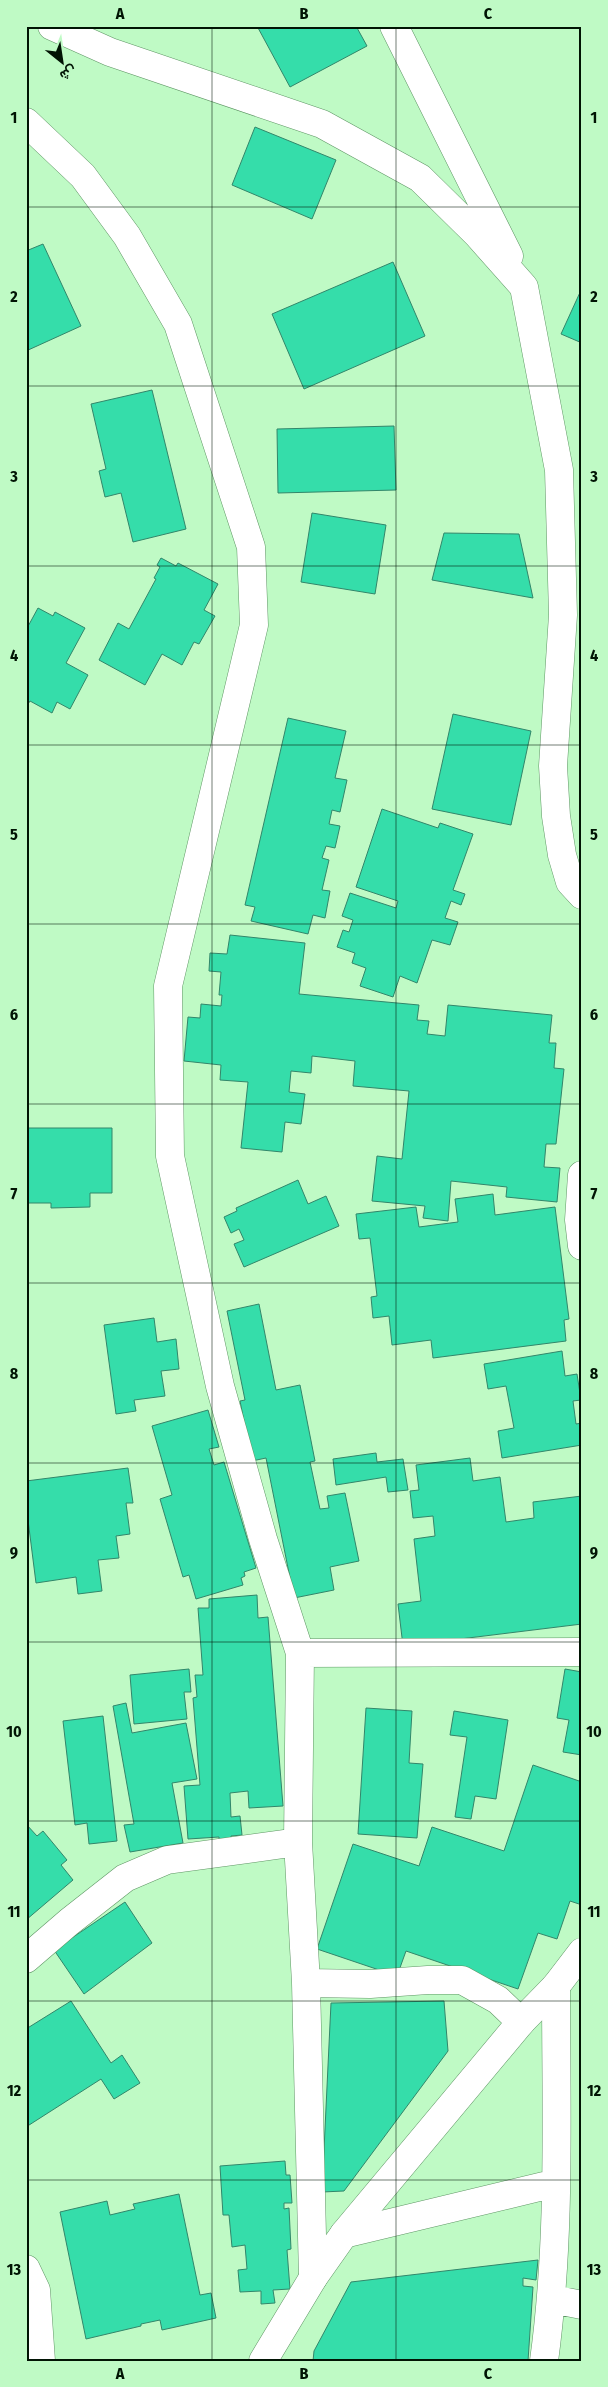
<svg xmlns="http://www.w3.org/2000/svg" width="608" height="2387" font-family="'Fira Sans Condensed',Vazirmatn,sans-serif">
  <rect width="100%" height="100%" fill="#bffac5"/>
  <!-- building -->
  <path fill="#35ddaa" stroke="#32866a" d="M257 26H356L367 46 290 87Z
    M255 127 336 160 312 219 232 185Z
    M43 244 81 326 26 351V251Z
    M393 262 425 336 304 389 272 314Z
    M582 288V343L561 334Z
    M152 390 186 529 133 542 121 493 105 497 99 471 106 469 91 404Z
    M394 426 396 490 278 493 277 429Z
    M312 513 386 525 375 594 301 582Z
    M444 533 519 534 533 598 432 580Z
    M161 558 176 566 178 563 218 584 204 610 215 616 199 644 194 642 182 665 162 654 145 685 99 660 118 623 129 629 156 579 154 578 160 567 157 565Z
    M38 608 53 616 55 612 85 628 66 663 88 675 70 709 57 702 52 713 30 701 26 707V630Z
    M453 714 531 731 511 825 432 809Z
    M288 718 346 731 335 778 347 780 340 812 332 810 329 824 340 826 335 848 326 846 322 858 329 860 322 890 330 891 325 918 313 915 308 934 251 921 255 907 245 905Z
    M382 809 438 828 440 823 473 834 453 890 465 894 461 905 451 901 445 918 458 922 450 945 432 940 417 983 400 976 393 997 360 986 366 968 352 963 355 953 337 947 343 930 349 932 353 920 342 916 350 893 396 908 398 901 356 887Z
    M230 935 305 943 299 994 419 1005 417 1020 429 1021 427 1034 445 1036 448 1005 552 1015 549 1043H556L554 1068 564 1069 556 1144H546L544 1167 560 1168 557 1202 506 1197 507 1187 451 1181 448 1221 423 1218 425 1206 372 1201 377 1156 402 1159 409 1091 353 1086 355 1061 312 1056 311 1073 291 1071 289 1092 305 1094 301 1124 285 1122 282 1152 241 1148 248 1082 220 1080 221 1065 184 1061 188 1017 200 1018 201 1004 221 1006 222 995H219L221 972 209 971 210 953 227 954Z
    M26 1128H112V1193H90V1207L51 1208V1203H26Z
    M298 1180 308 1204 326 1196 339 1226 244 1267 234 1244 244 1240 239 1229 231 1233 224 1217 237 1211 236 1208Z
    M493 1194 495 1215 555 1207 569 1319 564 1320 566 1341 433 1358 431 1340 392 1345 389 1316 373 1318 371 1297 377 1296 370 1238 359 1239 356 1214 416 1207 419 1227 458 1222 455 1199Z
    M259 1304 276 1390 300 1385 315 1461 310 1462 320 1509 329 1508 327 1496 345 1493 359 1561 330 1567 334 1590 294 1598 266 1458 252 1461 240 1401 245 1400 227 1311Z
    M154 1318 157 1342 176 1339 179 1369 161 1371 165 1396 134 1400 136 1411 116 1414 104 1325Z
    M562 1351 565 1376 577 1374 581 1400 573 1401 576 1424 582 1423V1445L502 1458 498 1431 514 1428 506 1386 488 1389 484 1364Z
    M208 1410 219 1447 209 1449 214 1465 224 1462 256 1568 244 1572 245 1576 241 1578 243 1585 196 1599 189 1575 183 1577 160 1499 172 1495 152 1426Z
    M376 1453 377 1462 403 1459 408 1490 388 1492 386 1477 336 1485 333 1459Z
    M470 1458 473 1481 500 1477 506 1522 534 1518 533 1502 582 1496V1624L403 1646 398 1604 421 1601 414 1539 435 1536 433 1516 413 1518 410 1491 419 1490 416 1465Z
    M128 1468 133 1503H126L130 1534 116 1536 119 1558 98 1560 102 1591 78 1594 76 1577 36 1583 28 1520H26V1481Z
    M257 1595 258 1618 268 1617 283 1806 249 1808 248 1791 230 1793 231 1817 240 1816 242 1835 231 1836 232 1843 219 1844V1837L188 1839 184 1786 200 1785 193 1698 197 1697 195 1675H203L198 1608H209V1599Z
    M189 1669 191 1692H184L187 1719 134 1724 130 1675Z
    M565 1669 582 1672V1755L563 1752 569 1720 557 1718Z
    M126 1703 132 1733 186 1723 197 1779 172 1783 183 1843 130 1852 124 1825 134 1824 113 1706Z
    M366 1708 412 1711 409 1763 423 1764 417 1838 358 1834Z
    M454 1711 508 1720 496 1799 475 1796 471 1819 455 1817 467 1737 450 1735Z
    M103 1716 117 1841 89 1844 87 1823 75 1825 63 1721Z
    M533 1765 582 1782V1905L570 1901 557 1939 538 1933 518 1989 406 1951 397 1976 317 1949 353 1844 419 1866 432 1827 504 1851Z
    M26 1824 37 1836 43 1831 67 1860 61 1865 73 1880 26 1920Z
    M125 1902 152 1943 84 1994 54 1950Z
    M71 2001 111 2063 122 2055 140 2083 114 2099 101 2079 26 2127V2029Z
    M444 2001 448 2051 344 2191 322 2192 331 2003Z
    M285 2161 286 2175H290L292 2203H284V2209L289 2208 291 2249 287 2250 290 2289 273 2290 275 2303 261 2304V2291L240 2292 238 2270 247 2269 245 2245 232 2247 229 2215H223L220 2166Z
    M179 2194 200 2295 211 2293 216 2318 162 2330 160 2320 141 2324V2326L86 2339 60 2212 107 2201 110 2215 135 2209 133 2204Z
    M538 2260 536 2280 523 2278V2286L533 2287 528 2361H313L314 2351 351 2282Z"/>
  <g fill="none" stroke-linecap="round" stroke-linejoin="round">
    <defs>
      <path id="minor" d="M52 26 110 52 322 124 420 178 477 234 524 287 559 470 563 615 553 766 556 816 562 855 570 882 582 895
        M394 26 509 256
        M26 122 83 176 127 236 178 324 251 547 254 625 168 986 170 1156 220 1386 263 1539 300 1653 298 1842 306 1983 313 2278
        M300 1653 582 1652
        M26 1959 69 1922 125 1878 167 1860 298 1842
        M306 1983 370 1984 428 1980H462L498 2000 521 2022
        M344 2234 556 2183
        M26 2269 36 2290 41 2361
        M552 2299 582 2305
        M544 2361C561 2237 556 2111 556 1986"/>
      <path id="major" d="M582 1175 579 1220 582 1246
        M263 2361 313 2278 344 2234 521 2022 556 1986 582 1952"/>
    </defs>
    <!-- minor casing -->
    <use href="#minor" stroke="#5f9665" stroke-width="29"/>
    <!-- major casing -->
    <use href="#major" stroke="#5f9665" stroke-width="29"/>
    <!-- minor -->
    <use href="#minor" stroke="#fff" stroke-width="28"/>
    <!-- major -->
    <use href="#major" stroke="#fff" stroke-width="28"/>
  </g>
  <!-- grid -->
  <path fill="none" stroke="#011404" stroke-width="1" stroke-opacity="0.55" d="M212 26V2361M396 26V2361M26 207H582M26 386H582M26 566H582M26 745H582M26 924H582M26 1104H582M26 1283H582M26 1463H582M26 1642H582M26 1821H582M26 2001H582M26 2180H582"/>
  <!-- border -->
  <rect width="608" height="2387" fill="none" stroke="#bffac5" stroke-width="55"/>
  <!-- north arrow -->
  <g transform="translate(62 62) rotate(150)" stroke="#bffac5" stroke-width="4" paint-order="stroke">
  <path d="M0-4L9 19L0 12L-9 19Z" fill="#011404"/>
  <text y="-8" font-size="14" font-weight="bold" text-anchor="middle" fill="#011404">ش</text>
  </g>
  <rect x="28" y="28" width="552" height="2332" fill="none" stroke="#011404" stroke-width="2"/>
  <g font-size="16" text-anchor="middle" font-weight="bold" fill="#011404">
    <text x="120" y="19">A</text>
    <text x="304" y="19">B</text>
    <text x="488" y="19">C</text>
    <text x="14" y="123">1</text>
    <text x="594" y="123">1</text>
    <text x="14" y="302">2</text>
    <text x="594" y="302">2</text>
    <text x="14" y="482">3</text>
    <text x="594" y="482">3</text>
    <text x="14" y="661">4</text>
    <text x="594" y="661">4</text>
    <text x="14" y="840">5</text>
    <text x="594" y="840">5</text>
    <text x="14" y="1020">6</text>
    <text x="594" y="1020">6</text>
    <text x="14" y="1199">7</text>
    <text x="594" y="1199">7</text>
    <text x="14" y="1379">8</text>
    <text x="594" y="1379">8</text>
    <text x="14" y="1558">9</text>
    <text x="594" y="1558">9</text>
    <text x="14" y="1737">10</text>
    <text x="594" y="1737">10</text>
    <text x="14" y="1917">11</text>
    <text x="594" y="1917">11</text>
    <text x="14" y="2096">12</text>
    <text x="594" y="2096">12</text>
    <text x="14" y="2275">13</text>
    <text x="594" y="2275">13</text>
    <text x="120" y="2379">A</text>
    <text x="304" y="2379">B</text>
    <text x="488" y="2379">C</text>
  </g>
</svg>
